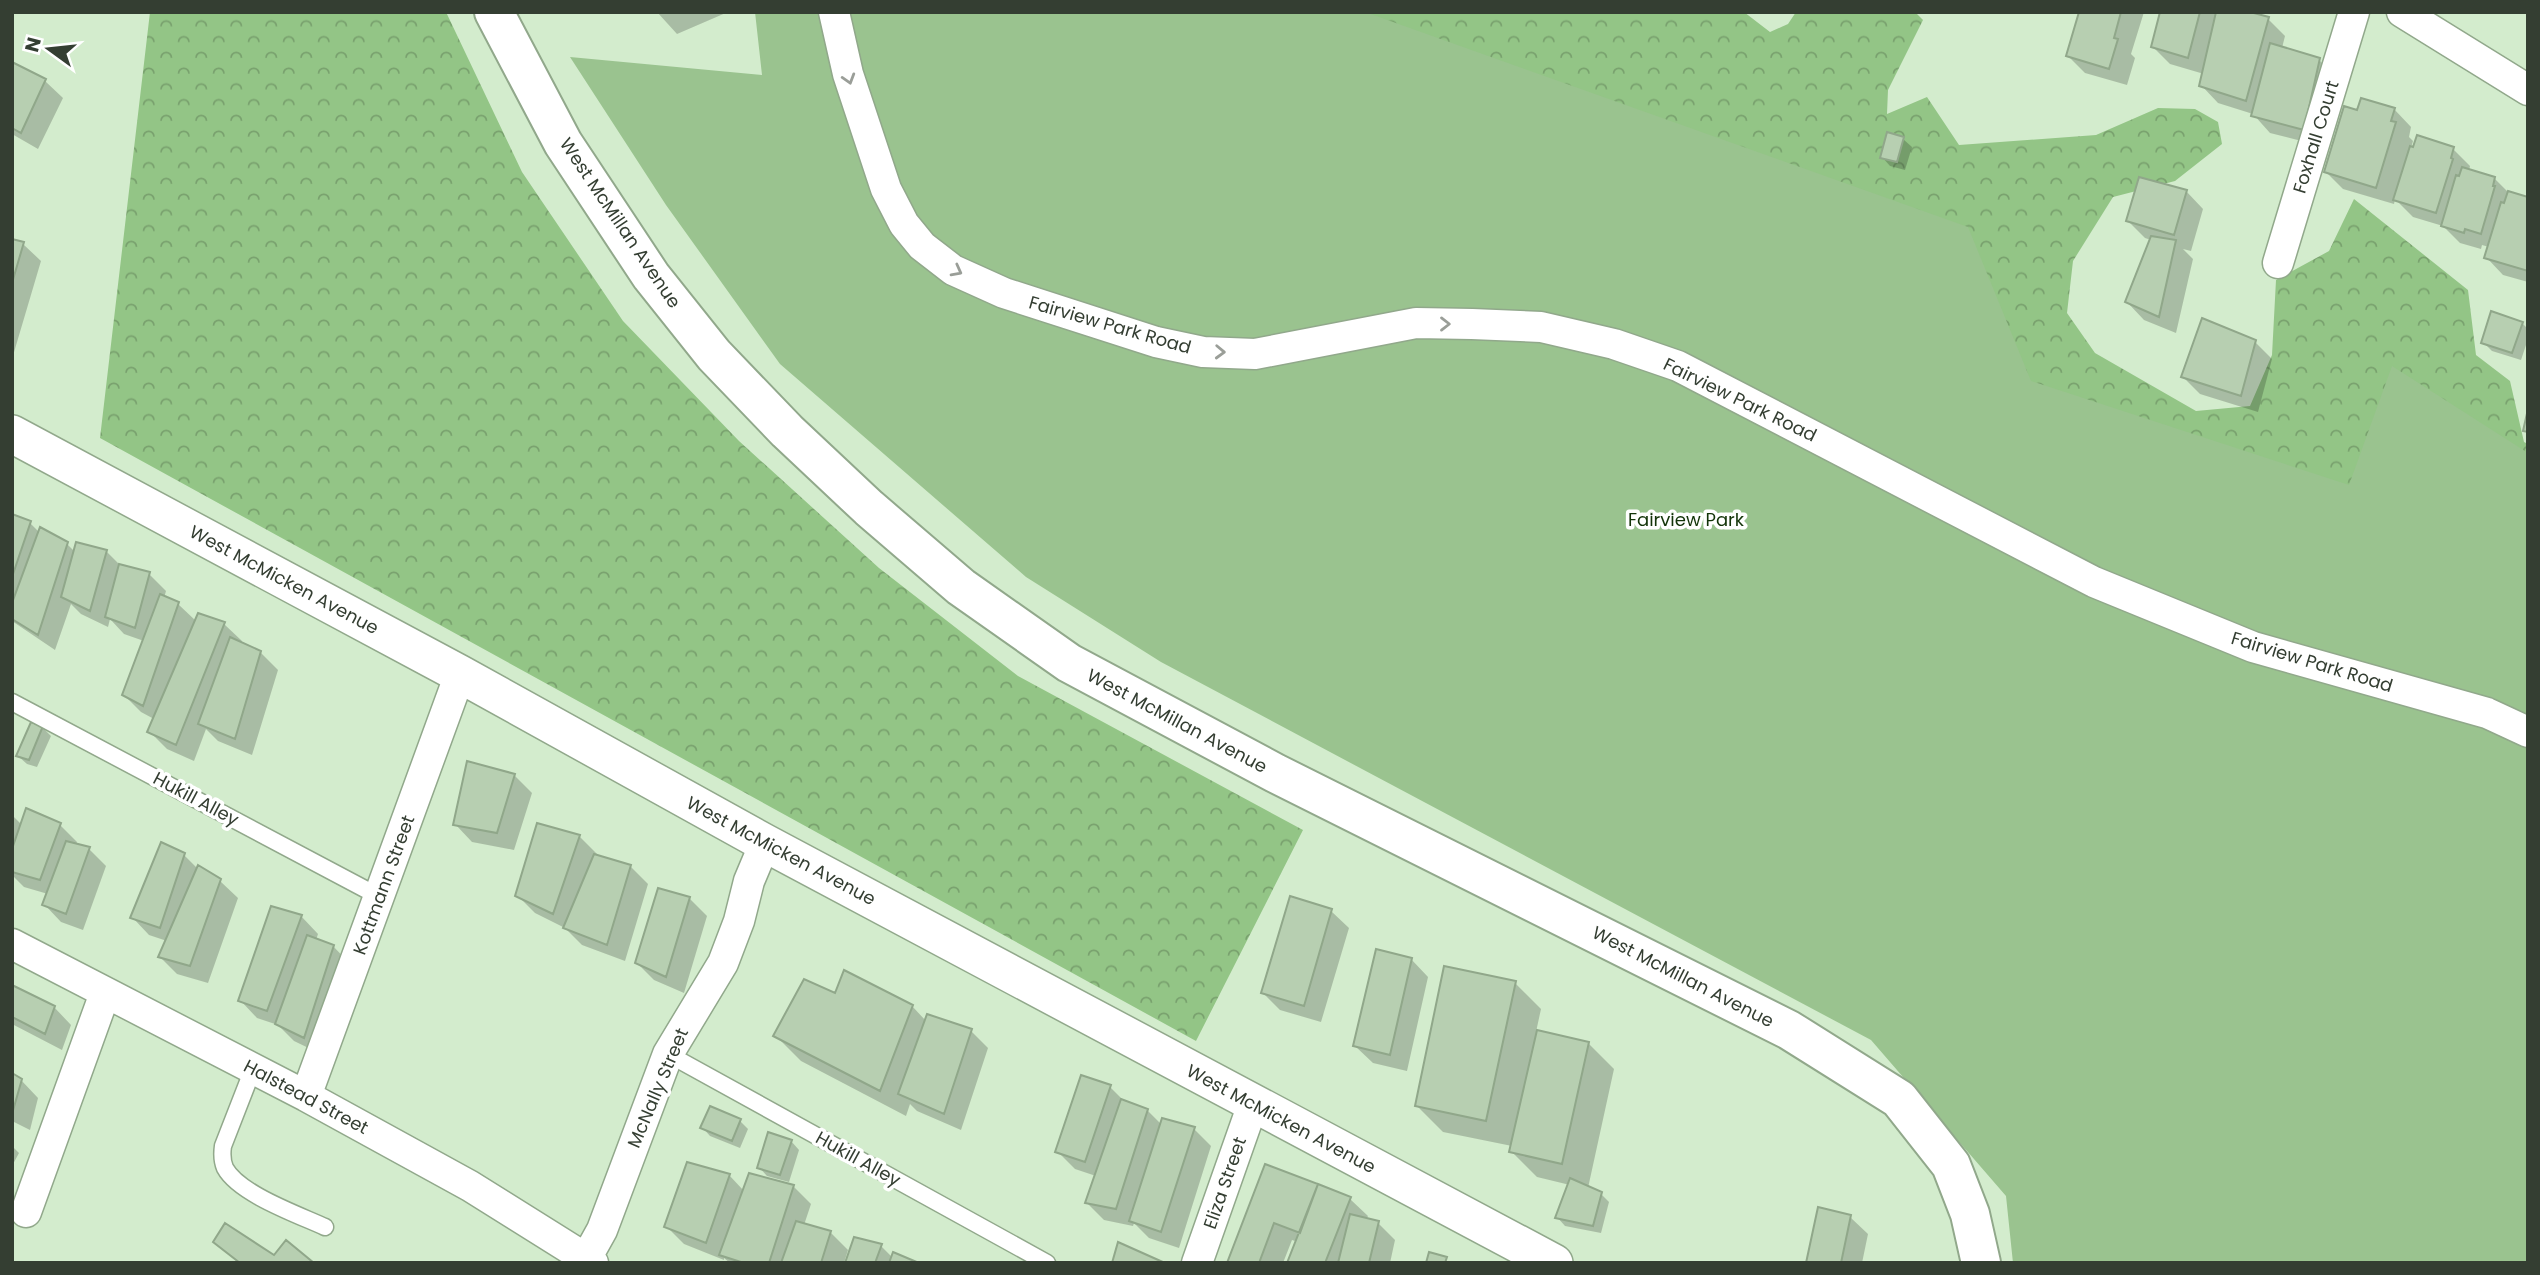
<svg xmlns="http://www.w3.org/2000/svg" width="2540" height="1275" font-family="Poppins,sans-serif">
  <defs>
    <pattern id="forest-crowns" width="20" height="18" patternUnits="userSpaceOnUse" patternTransform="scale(1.75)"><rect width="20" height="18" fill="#93c586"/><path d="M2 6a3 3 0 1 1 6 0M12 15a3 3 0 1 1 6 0" fill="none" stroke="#79a16e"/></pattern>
  </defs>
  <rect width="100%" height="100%" fill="#d3eccd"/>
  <!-- forest -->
  <path fill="url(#forest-crowns)" d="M150 12H446L522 172 623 321 739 441 879 568 1018 676 1303 830 1196 1041 100 438Z
    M1190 12H1744L1770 32 1788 24 1796 12H1915L1923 20 1888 90 1887 114 1927 97 1959 145 2096 135 2158 108 2195 109 2218 122 2222 144 2175 181 2113 197 2073 261 2067 313 2095 353 2196 411 2250 406 2272 355 2276 280 2329 251 2354 199 2468 290 2476 355 2510 381 2524 442 2528 444V700Z"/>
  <!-- park -->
  <path fill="#9ac38f" d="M755 12H1365L1968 227 2031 381 2349 485 2392 366 2528 453V1263H2013L2006 1196 1871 1040 1161 662 1026 577 780 364 666 205 570 57 762 75Z"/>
  <!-- shadow -->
  <path fill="#0003" d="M657 12H728L677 34Z
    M2081 12H2144L2131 54 2135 58 2127 85 2085 73 2068 56Z
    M2162 12H2243L2268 19 2285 36 2282 48 2319 60 2337 78 2321 146 2270 133 2253 114 2218 103 2201 85 2204 74 2170 64 2153 47Z
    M12 64 45 81 63 98 38 149 12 134Z
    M2394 109 2411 127 2409 137 2413 141 2411 148 2453 149 2470 166 2469 171 2494 178 2509 193 2528 198V282L2503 275 2486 257 2489 247 2482 245 2481 249 2460 243 2443 226 2413 217 2395 199 2394 204 2343 189 2326 172 2358 113Z
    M1903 139 1912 147 1905 170 1890 166 1882 157Z
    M2186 191 2203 209 2191 251 2183 249 2193 259 2176 333 2144 320 2127 302 2151 240 2145 238 2128 221Z
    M12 241 23 244 41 261 12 359Z
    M2522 323 2528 329V339L2521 360 2492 351 2483 342Z
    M2255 342 2272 359 2258 412 2200 394 2183 377Z
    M12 516 30 523 40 533 67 544 75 552 106 551 121 566 149 574 166 591 164 598 178 604 196 621 199 615 224 624 242 641 241 644 260 652 278 670 252 755 218 741 206 729 194 761 167 749 149 731 154 719 141 712 124 695 144 641 124 634 110 619 108 627 81 614 71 604 55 650 12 621Z
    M42 727 51 736 37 767 27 764 18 756Z
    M514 775 532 793 514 850 472 842 455 824Z
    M12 815 22 825H60L77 842 76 845 89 849 106 866 83 930 61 922 44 904 48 894 24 887 14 877 12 883Z
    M579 836 597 854 596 857 630 866 648 884 625 961 582 945 565 928 535 913 517 895Z
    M162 844 184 855 198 869 220 881 238 898 208 983 177 974 160 957 167 941 149 935 132 917Z
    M689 898 707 916 684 993 654 980 637 963Z
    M1331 911 1349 928 1321 1022 1280 1010 1263 993Z
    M301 916 318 934 316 940 333 946 350 964 321 1054 294 1041 278 1025 257 1018 240 1000Z
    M1411 959 1428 977 1407 1071 1373 1063 1355 1046Z
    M1515 983 1541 1009 1536 1032 1588 1043 1614 1069 1588 1188 1601 1194 1609 1202 1601 1233 1565 1226 1557 1217 1570 1185 1537 1177 1511 1151 1512 1146 1443 1132 1417 1106Z
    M12 987 54 1007 71 1025 62 1050 12 1024Z
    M836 995 912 1006 926 1021 971 1031 988 1048 961 1130 917 1111 910 1104 906 1116 801 1061 775 1035Z
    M12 1075 21 1080 38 1098 30 1130 12 1121Z
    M1110 1087 1126 1103 1147 1110 1162 1125 1194 1129 1211 1146 1179 1248 1149 1238 1134 1223 1133 1226 1104 1220 1087 1203 1096 1176 1075 1169 1057 1151Z
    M740 1121 748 1129 740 1148 710 1136 702 1127Z
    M791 1141 799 1150 789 1182 767 1176 759 1167Z
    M12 1146 19 1153 12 1166Z
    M1266 1166 1350 1199 1368 1216 1366 1220 1378 1223 1395 1240 1390 1263H1289L1298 1242 1292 1240 1283 1263H1229Z
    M729 1175 744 1191 750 1175 794 1187 811 1204 804 1225 830 1232 848 1250 844 1263H730L724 1258V1260L684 1244 666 1226Z
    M1850 1217 1868 1234 1862 1263H1807Z
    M881 1246 893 1258 915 1263H847Z"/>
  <!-- building -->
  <path fill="#b7cfb1" stroke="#90a78a" stroke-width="2" d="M2079 12H2121L2114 38 2118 39 2109 69 2066 56Z
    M2160 12H2200L2188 58 2151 47Z
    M2216 12H2250L2269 17 2246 101 2199 86Z
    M2270 43 2320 58 2304 130 2251 116Z
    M12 62 46 79 21 133 12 128Z
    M2361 98 2395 108 2391 121 2396 122 2376 188 2324 172 2344 106 2357 110Z
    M1887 132 1904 137 1897 162 1880 158Z
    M2417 135 2454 147 2451 158 2453 159 2436 213 2393 200 2410 146 2413 147Z
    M2462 167 2495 177 2493 186H2495L2481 234 2465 229 2464 233 2441 226 2456 175 2459 176Z
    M2139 177 2187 190 2174 235 2126 221Z
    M2508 191 2528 197V271L2484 258 2501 202 2504 203Z
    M2151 236 2176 240 2159 317 2125 302Z
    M12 239 24 242 12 283Z
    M2491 311 2523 322 2512 353 2481 343Z
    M2202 318 2256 340 2241 396 2181 377Z
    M2528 409V432L2523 431Z
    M12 514 31 521 12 577Z
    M40 527 68 542 38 635 12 619V603Z
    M76 542 107 550 90 611 61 597Z
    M119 564 150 572 135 628 105 617Z
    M160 594 179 602 143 706 122 695Z
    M198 613 225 622 176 745 147 732Z
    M230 637 261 651 235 739 198 724Z
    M31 722 43 726 29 760 16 756Z
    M467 761 515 774 497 833 453 825Z
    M26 808 61 823 40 880 12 872V849Z
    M537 823 580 835 553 914 515 896Z
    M66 841 90 847 66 914 42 905Z
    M161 842 185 853 160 928 130 918Z
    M594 854 631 865 607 945 563 928Z
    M198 865 221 879 190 966 158 957Z
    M658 888 690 897 666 977 635 963Z
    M1290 896 1332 909 1304 1006 1261 993Z
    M271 906 302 915 267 1011 238 1001Z
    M307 935 334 945 304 1038 275 1024Z
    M1376 949 1412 958 1390 1055 1353 1046Z
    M1444 966 1516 981 1486 1121 1415 1106Z
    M844 970 913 1005 880 1091 773 1036 804 979 835 993Z
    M12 985 55 1006 45 1034 12 1017Z
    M927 1014 972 1029 944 1114 898 1094Z
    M1537 1030 1589 1042 1562 1164 1509 1152Z
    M12 1073 22 1079 12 1114Z
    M1081 1075 1111 1085 1085 1162 1055 1152Z
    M1121 1099 1148 1109 1116 1209 1085 1203Z
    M710 1106 741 1119 732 1141 700 1128Z
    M1162 1118 1195 1127 1161 1232 1129 1221Z
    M768 1132 792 1140 780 1175 757 1168Z
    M687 1162 730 1174 706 1243 664 1227Z
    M1265 1164 1318 1184 1300 1233 1274 1223 1259 1263H1227Z
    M749 1173 794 1185 769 1263H744L719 1255Z
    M1570 1178 1602 1192 1593 1226 1555 1218Z
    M1318 1184 1351 1197 1325 1263H1287Z
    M1818 1207 1851 1215 1841 1263H1806Z
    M1350 1214 1379 1221 1369 1263H1338Z
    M796 1221 831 1231 821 1263H781Z
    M225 1223 274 1255 286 1240 314 1263H240L213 1242Z
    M854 1237 882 1244 875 1263H845Z
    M1118 1242 1165 1263H1112Z
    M893 1252 919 1263H889Z
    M1429 1252 1447 1257 1445 1263H1426Z"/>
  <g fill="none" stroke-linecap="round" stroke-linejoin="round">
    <defs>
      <path id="service" d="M12 702 380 897
        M668 1054 1047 1263
        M253 1069 223 1146C222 1153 222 1161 225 1168 239 1194 299 1215 325 1227"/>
      <path id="minor" d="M834 12 848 74 886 189 904 224 922 246 953 270 1004 293 1156 342 1203 352 1255 354 1416 323 1472 324 1541 327 1614 344 1678 366 2094 582 2253 647 2487 713 2528 732
        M2402 12 2528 90
        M2278 263 2354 12
        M12 944 306 1096 470 1186 593 1263
        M306 1096 460 674
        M26 1212 105 993
        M587 1257 602 1230 668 1054 723 963 739 921 749 881 765 843
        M1197 1263 1253 1104"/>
      <path id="tertiary" d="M12 434 460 674 765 843 1554 1263"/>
      <path id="secondary" d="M494 12 563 143 651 276 714 355 787 431 869 508 961 587 1069 663 1275 773 1789 1030 1899 1099 1951 1165 1970 1214 1981 1263"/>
    </defs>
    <!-- service casing -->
    <use href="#service" stroke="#91a88b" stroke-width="19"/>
    <!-- minor casing -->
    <use href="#minor" stroke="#91a88b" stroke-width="33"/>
    <!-- tertiary casing -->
    <use href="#tertiary" stroke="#91a88b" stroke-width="40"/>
    <!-- secondary casing -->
    <use href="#secondary" stroke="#91a88b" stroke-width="42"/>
    <!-- service -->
    <use href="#service" stroke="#fff" stroke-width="16"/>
    <!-- minor -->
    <use href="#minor" stroke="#fff" stroke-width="30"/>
    <!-- tertiary -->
    <use href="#tertiary" stroke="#fff" stroke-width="37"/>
    <!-- secondary -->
    <use href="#secondary" stroke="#fff" stroke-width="38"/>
  </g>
  <!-- one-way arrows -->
  <defs><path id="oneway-chevron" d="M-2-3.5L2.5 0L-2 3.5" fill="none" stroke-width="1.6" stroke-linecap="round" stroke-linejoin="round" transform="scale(1.75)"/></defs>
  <g stroke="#9a9e98">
    <use href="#oneway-chevron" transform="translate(849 79) rotate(73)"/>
    <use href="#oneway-chevron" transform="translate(957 271) rotate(28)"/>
    <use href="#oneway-chevron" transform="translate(1445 324)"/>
    <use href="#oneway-chevron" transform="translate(1220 352) rotate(2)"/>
  </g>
  <g text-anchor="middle" stroke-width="7" stroke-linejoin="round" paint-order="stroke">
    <!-- street labels -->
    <g font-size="18" fill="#343e32" stroke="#fff">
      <text transform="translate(2316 137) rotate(-73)" y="6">Foxhall Court</text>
      <text transform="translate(620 223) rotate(56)" y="6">West McMillan Avenue</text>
      <text transform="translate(1110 325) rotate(16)" y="6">Fairview Park Road</text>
      <text transform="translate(1740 400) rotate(26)" y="6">Fairview Park Road</text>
      <text transform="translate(284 580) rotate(28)" y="6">West McMicken Avenue</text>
      <text transform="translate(2312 662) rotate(17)" y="6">Fairview Park Road</text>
      <text transform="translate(1177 721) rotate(28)" y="6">West McMillan Avenue</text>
      <text transform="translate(196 799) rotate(28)" y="6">Hukill Alley</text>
      <text transform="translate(781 851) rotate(28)" y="6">West McMicken Avenue</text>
      <text transform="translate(384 885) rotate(-70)" y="6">Kottmann Street</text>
      <text transform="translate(1683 977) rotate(27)" y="6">West McMillan Avenue</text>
      <text transform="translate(658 1088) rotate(-67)" y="6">McNally Street</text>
      <text transform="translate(306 1097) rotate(28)" y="6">Halstead Street</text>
      <text transform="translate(1281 1119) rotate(28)" y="6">West McMicken Avenue</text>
      <text transform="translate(858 1159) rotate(29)" y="6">Hukill Alley</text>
      <text transform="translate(1225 1183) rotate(-71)" y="6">Eliza Street</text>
    </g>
    <!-- park labels -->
    <g font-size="18" fill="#133409" stroke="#fff">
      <text x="1686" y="526">Fairview Park</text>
    </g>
  </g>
  <!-- border -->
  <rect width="2540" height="1275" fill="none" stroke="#343e32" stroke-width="28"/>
  <!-- north arrow -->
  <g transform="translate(49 49) rotate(285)" stroke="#ffffff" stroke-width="5" paint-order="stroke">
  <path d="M0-5L12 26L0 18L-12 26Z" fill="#343e32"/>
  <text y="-10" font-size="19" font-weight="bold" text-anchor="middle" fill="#343e32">N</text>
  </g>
</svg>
